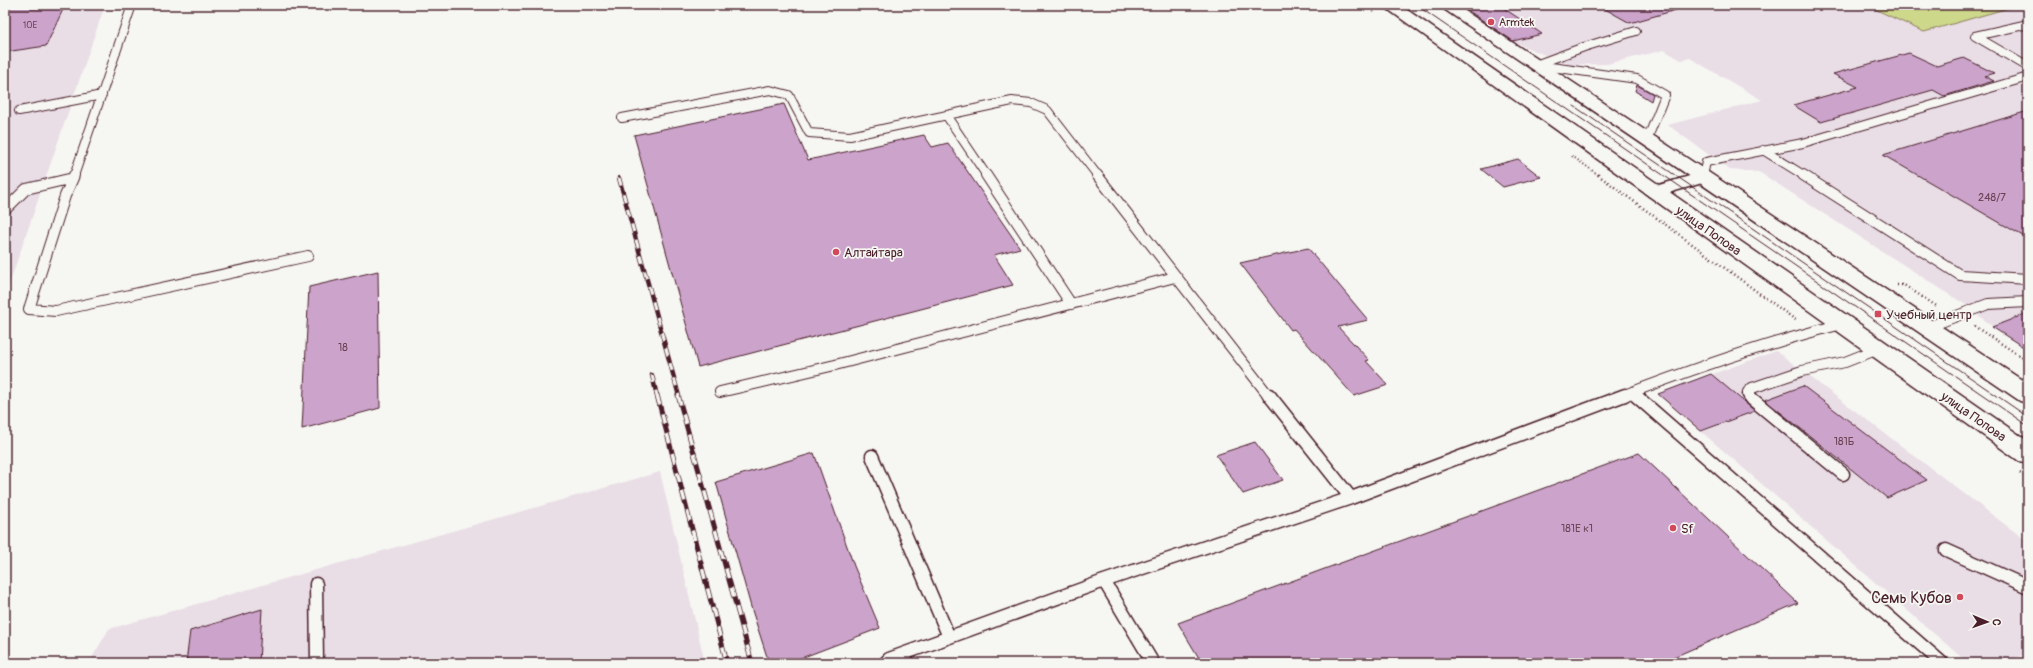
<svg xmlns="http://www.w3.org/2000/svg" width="2033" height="668" font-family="Pangolin,sans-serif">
  <rect width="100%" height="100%" fill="#f6f6f2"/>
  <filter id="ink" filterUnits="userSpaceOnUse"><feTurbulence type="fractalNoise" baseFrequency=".025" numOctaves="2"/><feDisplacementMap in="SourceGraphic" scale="8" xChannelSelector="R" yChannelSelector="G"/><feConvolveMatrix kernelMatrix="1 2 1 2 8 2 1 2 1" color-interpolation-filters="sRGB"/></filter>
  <g filter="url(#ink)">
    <!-- built -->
    <path fill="#e9dde6" d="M5 5H105L5 296Z
      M1460 5H1866L1924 32 2019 5H2028V350L1993 327 1966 305 1759 172 1730 170 1668 125 1762 100 1690 58 1681 60 1664 50 1607 64 1568 65 1512 41Z
      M1776 351 2028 542V652L2006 663H1968L1658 394Z
      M660 472 705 663H89L109 629Z"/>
    <!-- green -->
    <path fill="#cdd88b" stroke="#8c7c5b" d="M1866 5H2019L1924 32Z"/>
    <!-- building -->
    <path fill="#cca4cb" stroke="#4a1f2b" d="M5 5H65L46 46 5 52Z
      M1460 5H1499L1542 34 1513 41Z
      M1598 5H1676V10L1630 23Z
      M1909 53 1937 66 1964 58 1994 73 1984 76 1994 81 1944 96 1933 90 1821 122 1793 105 1858 87 1833 74Z
      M1637 85 1653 94 1651 101 1635 91Z
      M784 104 808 160 924 135 932 147 948 143 1020 248 994 255 1013 285 698 367 634 135Z
      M2028 111V239L1883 155Z
      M1518 159 1541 177 1503 187 1481 169Z
      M1308 248 1368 320 1338 327 1369 360 1366 361 1388 385 1354 396 1294 329 1291 330 1240 263Z
      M378 271 380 408 302 429 309 287Z
      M2028 313V350L1992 327Z
      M1711 374 1755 411 1701 431 1658 394Z
      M1803 386 1927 480 1887 498 1765 400Z
      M1255 442 1283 480 1243 494 1216 455Z
      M814 453 854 566 880 628 788 663H769L751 607 716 482Z
      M1639 453 1798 603 1660 663H1202L1178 623Z
      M262 609 259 663H186L190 631Z"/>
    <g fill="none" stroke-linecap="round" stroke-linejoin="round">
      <defs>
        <path id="lane-far2" d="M2028 24 1975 36 2028 67
          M1538 64 1584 47 1636 31
          M1537 65 1637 79 1665 95 1647 140
          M19 111 102 95
          M946 115 987 176
          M622 118 770 90 789 95 809 133 850 136 1012 101 1031 103 1047 110 1098 176
          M1763 150 1805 176
          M74 176 132 5
          M1703 176 1706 162 1803 143 2028 77"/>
        <path id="lane-far1" d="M986 175 1071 304
          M1097 175 1269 396
          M1803 175 1960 275 2028 279
          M1703 177V175
          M73 178 65 196 29 309 56 311 308 256
          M5 210 26 189 73 178 74 175
          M1928 327 1988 304 2028 302
          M720 392 835 365 1175 277
          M1632 392 1636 396
          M1622 396C1695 368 1767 343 1842 324
          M1750 396 1748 392 1752 388 1802 371 1845 362 1878 349"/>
        <path id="lane" d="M1269 395 1351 498
          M1635 395 1942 663
          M1749 395 1752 399 1843 474
          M872 456 949 637
          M1946 550 2028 587
          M1104 581 1153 663
          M316 584 317 663
          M885 663 889 659 1104 581 1351 498 1625 395"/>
        <path id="street" d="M1703 172 1709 173 1712 177 1709 181 1655 197 1649 196 1646 192 1649 188Z"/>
        <path id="secondary" d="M1382 5H1400L2028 441V463L2019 461Z
          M1438 5H1456L2028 384V403L2020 401Z"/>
      </defs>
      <!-- lane-far2 casing -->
      <use href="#lane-far2" stroke="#4a1f2b" stroke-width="10"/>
      <!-- lane-far1 casing -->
      <use href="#lane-far1" stroke="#4a1f2b" stroke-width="12"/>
      <!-- lane casing -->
      <use href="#lane" stroke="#4a1f2b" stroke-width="15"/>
      <!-- street casing -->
      <use href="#street" stroke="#4a1f2b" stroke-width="3"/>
      <!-- secondary casing -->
      <use href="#secondary" stroke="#4a1f2b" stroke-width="3"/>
      <!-- path-far2 -->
      <path stroke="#4a1f2b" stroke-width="2" stroke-dasharray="1 2.5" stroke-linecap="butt" d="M1365 5 1374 12
        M1572 156 1600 176"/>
      <!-- path-far1 -->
      <path stroke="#4a1f2b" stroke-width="2.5" stroke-dasharray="1 3" stroke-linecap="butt" d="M1598 175 1797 321
        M1897 285H1904L1938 307
        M1974 326 2028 361"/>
      <!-- path -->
      <path stroke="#4a1f2b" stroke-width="3" stroke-dasharray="1 3.5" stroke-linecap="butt" d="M2020 473 2028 478"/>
      <!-- lane-far2 -->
      <use href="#lane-far2" stroke="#f6f6f2" stroke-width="8"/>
      <!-- lane-far1 -->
      <use href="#lane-far1" stroke="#f6f6f2" stroke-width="10"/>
      <!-- lane -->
      <use href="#lane" stroke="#f6f6f2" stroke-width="12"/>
      <!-- street -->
      <use href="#street" fill="#f6f6f2" fill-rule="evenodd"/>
      <!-- secondary -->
      <use href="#secondary" fill="#f6f6f2" fill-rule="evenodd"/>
      <!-- tram -->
      <path stroke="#4a1f2b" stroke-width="1" d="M1416 5 2028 426
        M1574 106 2028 417"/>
      <defs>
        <path id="rail-far1" d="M619 178 679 396
          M652 375 657 396"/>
        <path id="rail" d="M657 395 727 663
          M678 395 752 663"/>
      </defs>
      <!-- rail-far1 casing -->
      <use href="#rail-far1" stroke="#4a1f2b" stroke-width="4.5"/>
      <!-- rail casing -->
      <use href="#rail" stroke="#4a1f2b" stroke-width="5"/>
      <!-- rail-far1 -->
      <use href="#rail-far1" stroke="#f6f6f2" stroke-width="3" stroke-dasharray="8" stroke-linecap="butt"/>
      <!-- rail -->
      <use href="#rail" stroke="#f6f6f2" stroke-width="3.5" stroke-dasharray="10" stroke-linecap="butt"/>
    </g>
  </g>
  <!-- markers -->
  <g fill="#d1495b" stroke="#f6f6f2" stroke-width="1.5">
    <circle cx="1491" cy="22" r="4"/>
    <circle cx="836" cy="252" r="4"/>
    <rect x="1874" y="310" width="8" height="8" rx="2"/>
    <circle cx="1673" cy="528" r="4"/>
    <circle cx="1960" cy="597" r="4"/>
  </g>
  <g text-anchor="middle" stroke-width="3.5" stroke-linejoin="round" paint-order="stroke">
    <!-- far-number labels -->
    <g font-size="9" fill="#6a4053">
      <text x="30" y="28">10Е</text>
    </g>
    <!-- far-poi labels -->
    <g font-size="11" fill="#4a1f2b" stroke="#f6f6f2" text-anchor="start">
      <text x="1499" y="26">Armtek</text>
    </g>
    <!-- number labels -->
    <g font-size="11" fill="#6a4053">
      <text x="1992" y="201">248/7</text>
      <text x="343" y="351">18</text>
      <text x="1844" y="445">181Б</text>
      <text x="1577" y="532">181Е к1</text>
    </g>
    <!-- street labels -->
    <g font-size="13" fill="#4a1f2b" stroke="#f6f6f2">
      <text transform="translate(1709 230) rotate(35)" y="5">улица Попова</text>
      <text transform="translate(1974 416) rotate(35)" y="5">улица Попова</text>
    </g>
    <!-- poi labels -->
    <g font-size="13" fill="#4a1f2b" stroke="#f6f6f2" text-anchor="start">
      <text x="844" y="257">Алтайтара</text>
      <text x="1886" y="319">Учебный центр</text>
      <text x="1681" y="533">Sf</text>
    </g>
    <!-- near-poi labels -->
    <g font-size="16" fill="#4a1f2b" stroke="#f6f6f2" text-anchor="end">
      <text x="1952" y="603">Семь Кубов</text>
    </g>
  </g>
  <!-- margin -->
  <rect width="2033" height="668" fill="none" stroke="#f6f6f2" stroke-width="20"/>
  <rect x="10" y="10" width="2013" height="648" fill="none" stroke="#4a1f2b" stroke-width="1.5" filter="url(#ink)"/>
  <!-- north arrow -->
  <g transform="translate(1987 622) rotate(92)" stroke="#f6f6f2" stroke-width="3" paint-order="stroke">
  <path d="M0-3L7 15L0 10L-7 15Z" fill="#4a1f2b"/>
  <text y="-6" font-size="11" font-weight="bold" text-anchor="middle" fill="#4a1f2b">С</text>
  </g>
</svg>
